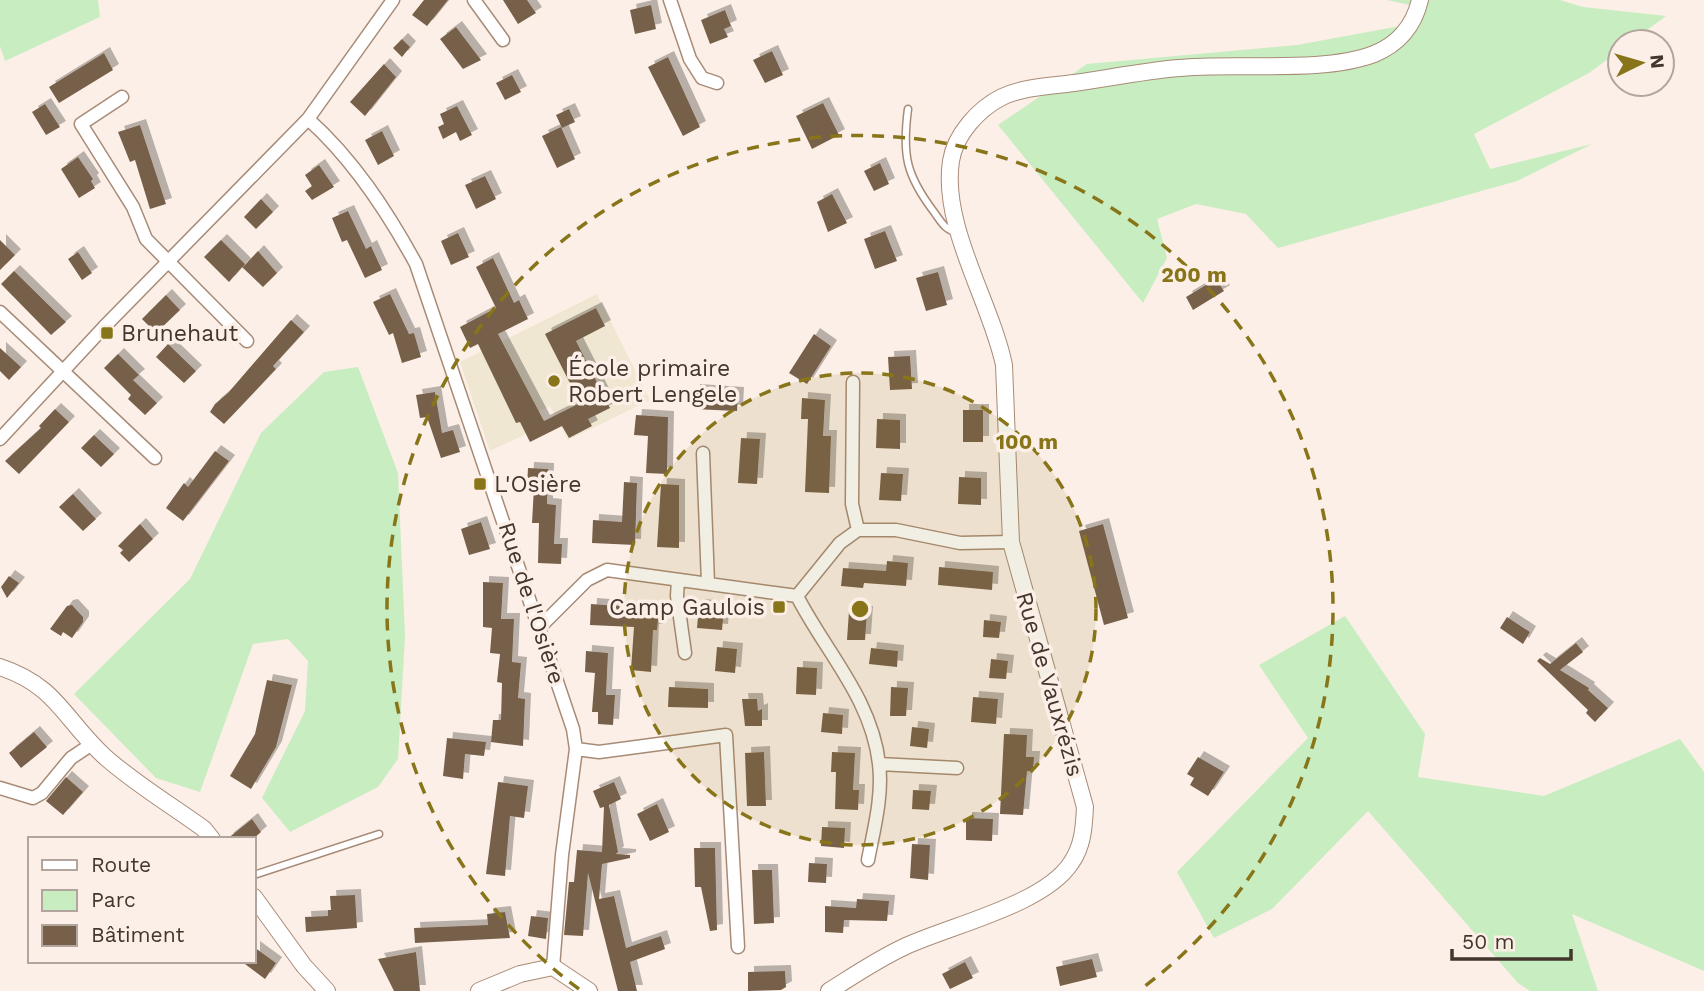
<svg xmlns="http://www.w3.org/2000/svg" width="1704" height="991" font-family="'Work Sans',sans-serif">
  <defs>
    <filter id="shadow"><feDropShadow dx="6" dy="-6" stdDeviation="0" flood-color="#0004"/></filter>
  </defs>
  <rect width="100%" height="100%" fill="#fcefe7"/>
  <!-- education -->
  <path fill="#f0e7d2" d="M597 294 650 400 568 440 550 406 520 421 526 434 490 451 460 362Z"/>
  <!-- green -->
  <path fill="#c8edc0" d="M0 0H98L100 17 5 61 0 46Z
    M1387 0H1560L1583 7 1666 16 1631 42H1620V50L1589 73 1474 134 1490 169 1592 144 1517 181 1278 248 1246 214 1196 204 1157 219 1167 258 1143 303 998 125 1087 64 1297 45 1406 25 1419 7Z
    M358 367 398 473 405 636 398 759 378 787 290 832 262 798 305 711 308 661 288 639 253 644 200 792 156 778 74 694 190 579 261 433 324 372Z
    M1345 616 1425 734 1418 777 1544 796 1680 739 1704 772V971L1572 914 1598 991H1530L1518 983 1368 811 1272 909 1214 938 1177 872 1308 738 1259 665Z"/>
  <!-- building -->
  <path fill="#776049" filter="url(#shadow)" d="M424 0H448L427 26 412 15Z
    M503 0H527L536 13 518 24Z
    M651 5 656 29 635 34 630 10Z
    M725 10 731 26 724 29 728 37 710 44 701 20Z
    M456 27 481 60 463 69 440 39Z
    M402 39 410 47 402 57 393 48Z
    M772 51 783 75 765 83 753 60Z
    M104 53 113 70 59 103 49 87Z
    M668 57 700 127 683 136 648 67Z
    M384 64 396 77 365 116 350 102Z
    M512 75 521 92 505 100 496 83Z
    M823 103 839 135 812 149 796 116Z
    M45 104 60 127 46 135 32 112Z
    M457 106 472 135 460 141 456 132 443 139 438 127 444 124 440 114Z
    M569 109 575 122 562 128 556 115Z
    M140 125 166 204 150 209 135 160 130 162 118 132Z
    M561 127 575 159 557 168 542 136Z
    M382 131 394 156 378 165 365 140Z
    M78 157 93 179 91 181 95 188 79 198 61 169Z
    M880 163 889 184 874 191 864 171Z
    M319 165 334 187 312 200 305 191 312 186 305 175Z
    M485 176 496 199 476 209 465 185Z
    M832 194 847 223 828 232 817 202Z
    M261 199 273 212 256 229 244 217Z
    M348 211 366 249 371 246 382 270 365 278 347 240 342 242 332 218Z
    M885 231 897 261 875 269 864 239Z
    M458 233 469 257 451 265 441 241Z
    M0 240 15 255 0 270Z
    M221 240 245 264 243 267 258 251 277 273 263 287 242 267 229 282 204 257Z
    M78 252 92 273 82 280 68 259Z
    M493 258 514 303 519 300 528 319 498 334 544 421 580 403 545 334 596 308 605 326 576 341 610 408 588 419 592 426 569 438 562 426 530 442 520 422 516 423 478 344 470 348 460 327 496 308 476 267Z
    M14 271 66 322 51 335 1 284Z
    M938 272 947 305 926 311 916 278Z
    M1216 279 1224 291 1193 310 1186 297Z
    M390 294 409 334 414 333 421 357 402 363 393 333 389 335 373 302Z
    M166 295 180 310 156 333 142 319Z
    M291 320 304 332 273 366 276 369 224 424 210 412 215 404 228 393Z
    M814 334 831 346 807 384 789 373Z
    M168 344 196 371 184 383 156 357Z
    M0 348 21 367 9 380 0 371Z
    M118 354 139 375 133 380 157 403 145 415 128 399 131 395 104 368Z
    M910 356 912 389 890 390 888 357Z
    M694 390 738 393 737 411 693 409Z
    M435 392 442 433 453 430 460 452 441 458 427 417 420 418 416 395Z
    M802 398 825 400 823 436H831L829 493 805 492 808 419H801Z
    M55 409 69 422 19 474 5 461 41 428 39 426Z
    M963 410H983V442H963Z
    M636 415 668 417 667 474 646 473 648 436 634 435Z
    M877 419 900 420V449L876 448Z
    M94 435 114 454 101 467 81 448Z
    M741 438 760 439 757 484 738 483Z
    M215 451 229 461 183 521 166 508 184 483 188 487Z
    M528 468 548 469 547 504 556 505 554 544H562L561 564 538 563 539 523H532L534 487H527Z
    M881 473 903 474 901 501 879 500Z
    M959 477 981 478V505L958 504Z
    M624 482 637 483 635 545 592 543 593 520 622 522Z
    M661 484 679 485V548L657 547Z
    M73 494 96 519 83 531 59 507Z
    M481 522 490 549 469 555 461 529Z
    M140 524 153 539 129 562 120 553 123 550 118 546Z
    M1103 524 1128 618 1104 625 1079 531Z
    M887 561 908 563 906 586 864 583 863 588 841 586 843 568 886 571Z
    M939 567 993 572 992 590 938 585Z
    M9 576 19 583 7 598 1 587Z
    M483 582 503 583 501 619H514L512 662 521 663 518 698 525 699 523 746 491 742 493 720H501L502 683 497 682 500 654 490 653 492 628 483 627Z
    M591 604 659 609 657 630H653L651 672 631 670 634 627 590 625Z
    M72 605 83 617V622L72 638 63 632 61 636 50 629 67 606Z
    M699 605 724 608 722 630 697 628Z
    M849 611 867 612 865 640H847Z
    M1507 617 1530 632 1523 644 1500 628Z
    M984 620 1001 622 999 638 983 637Z
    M1576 643 1583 652 1560 670 1589 688 1588 690 1608 708 1595 722 1586 713 1588 710 1537 661 1540 658 1550 664Z
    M717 647 737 649 735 673 715 671Z
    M871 648 898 651 897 667 869 664Z
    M586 651 608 653 606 695H615L613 725 598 724V712H592L595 673 585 672Z
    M991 659 1008 661 1006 679 989 678Z
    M797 667 817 668 816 695 796 694Z
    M267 680 292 685 276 747 251 789 230 776 255 734Z
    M669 687 708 689V708L668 707Z
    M891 687 908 688 906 716H890Z
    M973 697 998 699 996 724 971 722Z
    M742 699H757L758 711 762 709V726H745Z
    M823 713 843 715 842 734 821 732Z
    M912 727 929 729 927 748 910 746Z
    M34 732 47 747 21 768 9 753Z
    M1004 734 1027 735 1026 757H1034L1033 771H1027L1023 815 1000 814Z
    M447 738 486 742 484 756 465 754 463 779 443 776Z
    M764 752 766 806H747L745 753Z
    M832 752 855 753 853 790H859L858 810 835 809 836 772H831Z
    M1198 757 1224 772 1208 796 1190 785 1194 778 1187 774Z
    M66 777 83 792 63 815 46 801Z
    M498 782 528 786 524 818 510 816 505 876 486 874Z
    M614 782 621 799 609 805 618 852 616 854 630 855V858L602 864 599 899 614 896 626 948 661 936 665 949 630 962 637 991H618L588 873 583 936 564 935 569 882H574L577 850 602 852 604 807 600 808 593 791Z
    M913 790 931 791 929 810 912 809Z
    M657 804 669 832 650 841 637 814Z
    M966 818 993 819 992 841 966 840Z
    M252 819 261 832 253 839H227Z
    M822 827 845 828 844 848 821 846Z
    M912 844 930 845 928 880 910 878Z
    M694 848H715L717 930 710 931 701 887H695Z
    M809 863 827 864 826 883 808 882Z
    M752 870H772L774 923 754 924Z
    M355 895 357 928 306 932 305 917 328 916V910H331L330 896Z
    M857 899 889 901 887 921 844 920 843 933 825 932V906L856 908Z
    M505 912 510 938 415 943 414 928 488 925 487 914Z
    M531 916 548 918 546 939 528 936Z
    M254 947 276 963 265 979 241 961H254Z
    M416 952 420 991H394L378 959Z
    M1092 959 1097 977 1060 986 1056 967Z
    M965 962 973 978 950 989 942 974Z
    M785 971 786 987 781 990 748 991V972Z"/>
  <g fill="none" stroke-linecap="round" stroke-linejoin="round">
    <defs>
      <path id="service" d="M908 109C902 155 906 175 934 212 942 223 945 230 958 233
        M254 875 379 834"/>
      <path id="minor" d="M474 0 503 40
        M670 0 690 59 702 78 717 83
        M122 97 81 124 133 207 146 239 247 341
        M308 119C353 159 387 211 416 264L573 729 576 749 562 855 553 967
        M0 312 155 458
        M853 382 852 504 858 530
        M0 439 104 327 308 119 393 0
        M703 453 708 583
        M678 580 677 596 685 653
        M797 596C825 651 872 699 879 764 883 795 874 829 868 860
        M541 626 587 580 607 570 797 596 840 543 858 530H896L960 543 1011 542
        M576 749 599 752 726 735 738 947
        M879 764 957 768
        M0 788 33 798 42 793 71 758 92 744"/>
      <path id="tertiary" d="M0 667C57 686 63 718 104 756 134 783 171 805 204 829L212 839
        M254 897 304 966 327 991
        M479 991 520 974 553 967 589 991
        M829 991C853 976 878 959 904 947 948 926 1044 905 1071 863 1083 846 1084 827 1085 807L1011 542 1004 365C991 302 941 226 951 161 955 135 978 109 1002 97 1023 87 1051 86 1074 83 1109 78 1144 71 1179 68 1237 62 1321 74 1374 54 1399 44 1414 25 1420 0"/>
    </defs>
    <!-- service casing -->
    <use href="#service" stroke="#a88b77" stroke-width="9"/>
    <!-- minor casing -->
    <use href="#minor" stroke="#a88b77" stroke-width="15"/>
    <!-- tertiary casing -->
    <use href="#tertiary" stroke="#a88b77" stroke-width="18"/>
    <!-- service -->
    <use href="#service" stroke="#fff" stroke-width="6"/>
    <!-- minor -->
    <use href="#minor" stroke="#fff" stroke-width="12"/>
    <!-- tertiary -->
    <use href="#tertiary" stroke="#fff" stroke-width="16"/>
  </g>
  <!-- distance rings -->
  <circle cx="860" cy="609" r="236" fill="#887519" fill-opacity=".12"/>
  <g fill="none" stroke="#887519" stroke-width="3.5" stroke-dasharray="12 9">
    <circle cx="860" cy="609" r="236"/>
    <path d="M579 989A473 473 0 1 1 1141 989"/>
  </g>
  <!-- markers -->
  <g fill="#887519" stroke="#fcefe7" stroke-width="2.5">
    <rect x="100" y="326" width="14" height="14" rx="3.5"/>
    <circle cx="554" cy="381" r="7"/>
    <rect x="473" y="477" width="14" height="14" rx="3.5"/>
    <rect x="772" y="600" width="14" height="14" rx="3.5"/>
  </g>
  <g text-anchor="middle" stroke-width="7" stroke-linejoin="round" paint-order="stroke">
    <!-- poi labels -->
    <g font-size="23" fill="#42362d" stroke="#fcefe7" text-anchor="start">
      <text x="121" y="341">Brunehaut</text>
      <text x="568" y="376">École primaire<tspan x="568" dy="26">Robert Lengele</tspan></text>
      <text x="494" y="492">L'Osière</text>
      <text x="765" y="615" text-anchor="end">Camp Gaulois</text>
    </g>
    <!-- street labels -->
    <g font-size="23" fill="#42362d" stroke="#fcefe7">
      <text transform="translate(532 603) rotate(72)" y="8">Rue de l'Osière</text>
      <text transform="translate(1050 684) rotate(74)" y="8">Rue de Vauxrézis</text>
    </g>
  </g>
  <circle cx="860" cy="609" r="10" fill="#887519" stroke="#fcefe7" stroke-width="3.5"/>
  <g font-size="21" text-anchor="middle" font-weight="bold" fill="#887519" stroke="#fcefe7" stroke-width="7" stroke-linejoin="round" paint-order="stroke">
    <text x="1194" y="282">200 m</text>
    <text x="1027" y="449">100 m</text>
  </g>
  <!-- legend -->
  <rect x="28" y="837" width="228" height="126" fill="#fcefe7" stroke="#b2a59d" stroke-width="2"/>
  <rect x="42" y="860" width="35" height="10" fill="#ffffff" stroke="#b2a59d" stroke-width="2"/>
  <text x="91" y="872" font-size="21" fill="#42362d">Route</text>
  <rect x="42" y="890" width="35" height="21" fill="#c8edc0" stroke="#b2a59d" stroke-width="2"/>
  <text x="91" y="907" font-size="21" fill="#42362d">Parc</text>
  <rect x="42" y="925" width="35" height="21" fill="#776049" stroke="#b2a59d" stroke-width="2"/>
  <text x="91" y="942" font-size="21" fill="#42362d">Bâtiment</text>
  <!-- north arrow -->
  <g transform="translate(1641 63) rotate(85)"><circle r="33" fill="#fcefe7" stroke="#b2a59d" stroke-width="2"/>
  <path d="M0-5L12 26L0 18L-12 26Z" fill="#887519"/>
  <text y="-10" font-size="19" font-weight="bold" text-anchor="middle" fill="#42362d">N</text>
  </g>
  <!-- scale -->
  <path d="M1452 949v10h119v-10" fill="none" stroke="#42362d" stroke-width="3.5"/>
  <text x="1462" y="949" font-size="21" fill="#42362d" stroke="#fcefe7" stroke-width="5" paint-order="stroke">50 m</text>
</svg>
